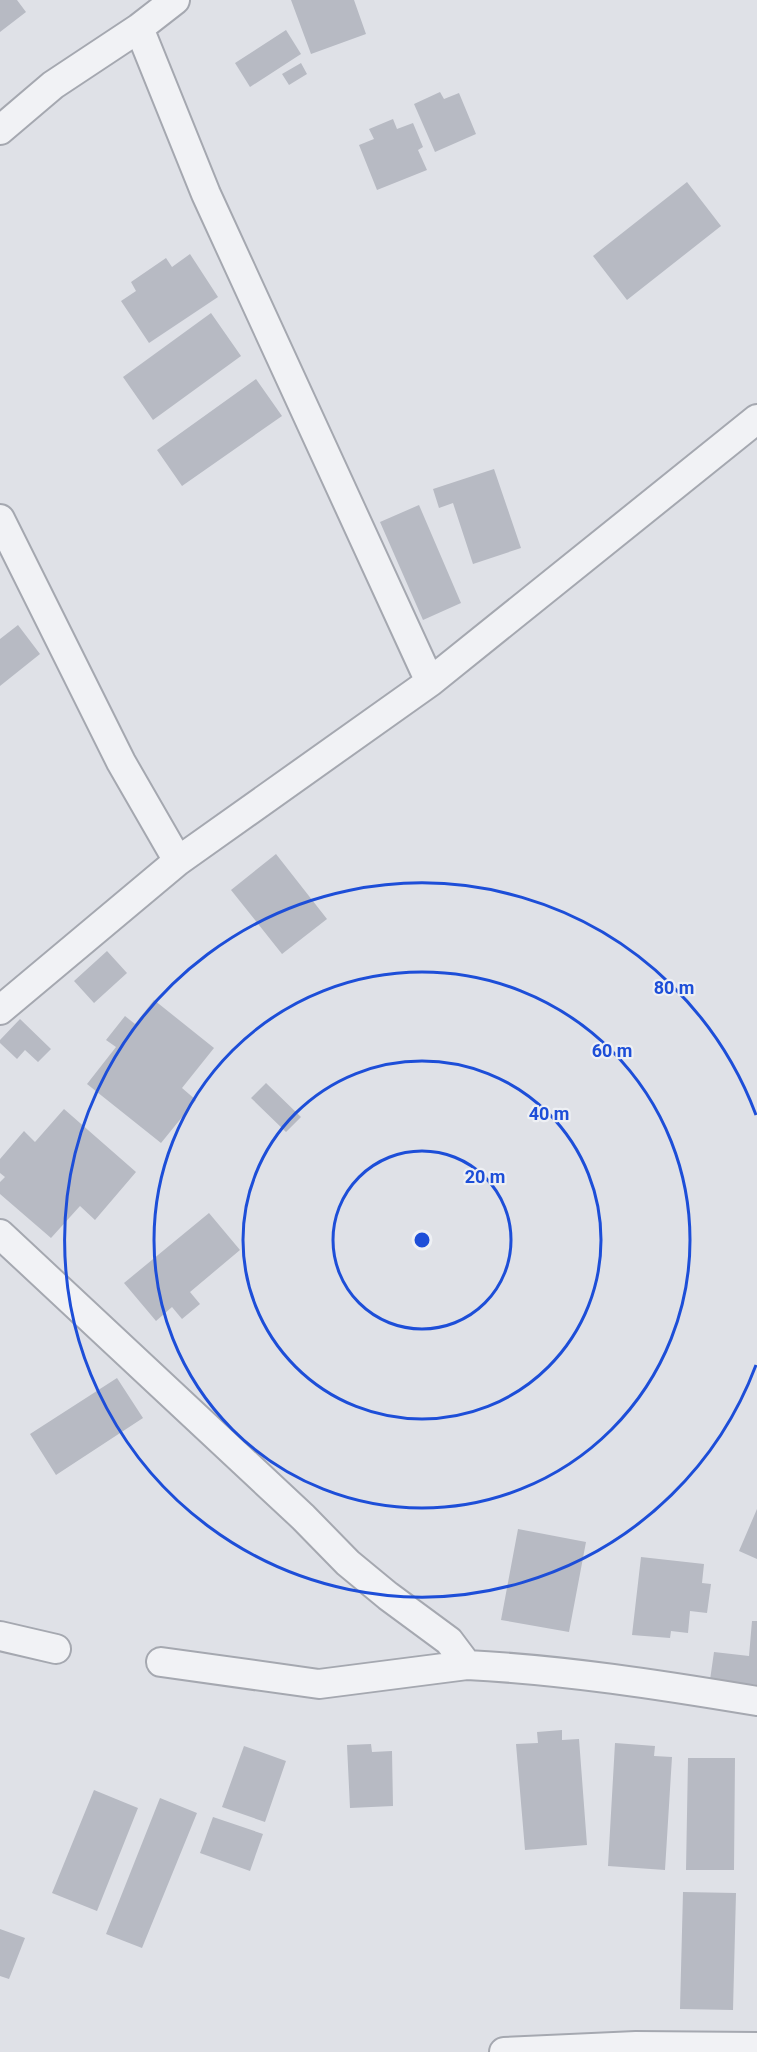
<svg xmlns="http://www.w3.org/2000/svg" width="757" height="2052" font-family="Roboto,sans-serif">
  <rect width="100%" height="100%" fill="#dfe1e7"/>
  <!-- building -->
  <path fill="#b7bac3" d="M0 0H17L26 12 0 32Z
    M291 0H354L366 34 311 54Z
    M286 30 301 54 250 87 235 63Z
    M301 63 307 74 289 85 282 74Z
    M440 92 444 99 459 93 476 134 435 152 414 104Z
    M393 119 397 129 413 123 423 147 418 150 427 170 377 190 359 145 374 139 369 129Z
    M687 182 721 226 627 300 593 256Z
    M190 254 218 297 149 343 121 301 136 291 131 282 166 258 172 267Z
    M211 313 241 356 153 420 123 377Z
    M256 379 282 416 182 486 157 450Z
    M494 469 521 548 473 564 453 503 439 508 433 489Z
    M419 505 461 603 423 620 380 522Z
    M18 625 40 654 0 686V639Z
    M276 854 327 919 282 954 231 890Z
    M107 951 127 973 94 1003 74 981Z
    M154 1000 214 1048 182 1088 196 1100 161 1143 87 1084 116 1047 106 1040 125 1016 135 1024Z
    M20 1019 51 1049 38 1062 25 1050 17 1059 0 1043V1040Z
    M266 1083 301 1117 286 1132 251 1098Z
    M64 1109 136 1172 95 1220 80 1206 51 1238 0 1194V1182L5 1177 0 1173V1159L24 1131 35 1142Z
    M209 1213 240 1250 190 1292 200 1304 182 1319 172 1307 156 1321 124 1283Z
    M117 1378 143 1418 56 1475 30 1434Z
    M757 1509V1559L739 1551Z
    M518 1529 586 1542 569 1632 501 1620Z
    M641 1557 704 1564 702 1583 711 1584 707 1613 690 1611 688 1633 671 1631 670 1638 632 1635Z
    M752 1621H757V1685L710 1680 714 1652 749 1656Z
    M562 1730V1740L579 1739 587 1845 525 1850 516 1744 538 1743 537 1732Z
    M615 1743 655 1746 654 1756 672 1757 665 1870 608 1866Z
    M371 1744 372 1752 392 1751 393 1806 350 1808 347 1745Z
    M244 1746 286 1761 265 1822 222 1807Z
    M688 1758H735L734 1870H686Z
    M94 1790 138 1808 97 1911 52 1893Z
    M160 1798 197 1813 142 1948 106 1934Z
    M213 1817 263 1834 250 1871 200 1853Z
    M683 1892 736 1893 733 2010 680 2009Z
    M0 1929 25 1938 9 1979 0 1976Z"/>
  <g fill="none" stroke-linecap="round" stroke-linejoin="round">
    <defs>
      <path id="street" d="M139 28 206 194 430 682
        M0 130 53 85 139 28 175 0
        M0 519 121 762 178 861
        M0 1010 178 861 430 682 757 419
        M0 1234 303 1517 348 1563 388 1596 449 1641 467 1665C565 1670 661 1685 757 1701
        M0 1636 56 1649
        M161 1662 319 1684 467 1665
        M504 2052 636 2046 757 2047"/>
    </defs>
    <!-- street casing -->
    <use href="#street" stroke="#a5a8b0" stroke-width="32"/>
    <!-- street -->
    <use href="#street" stroke="#f1f2f5" stroke-width="28"/>
  </g>
  <!-- distance rings -->
  <g fill="none" stroke="#1d4ed8" stroke-width="3">
    <circle cx="422" cy="1240" r="89"/>
    <circle cx="422" cy="1240" r="179"/>
    <circle cx="422" cy="1240" r="268"/>
    <path d="M756 1365A357 357 0 1 1 756 1115"/>
  </g>
  <circle cx="422" cy="1240" r="9" fill="#1d4ed8" stroke="#eef0f4" stroke-width="3"/>
  <g font-size="18" text-anchor="middle" font-weight="bold" fill="#1d4ed8" stroke="#eef0f4" stroke-width="4.5" stroke-linejoin="round" paint-order="stroke">
    <text x="674" y="994">80 m</text>
    <text x="612" y="1057">60 m</text>
    <text x="549" y="1120">40 m</text>
    <text x="485" y="1183">20 m</text>
  </g>
</svg>
